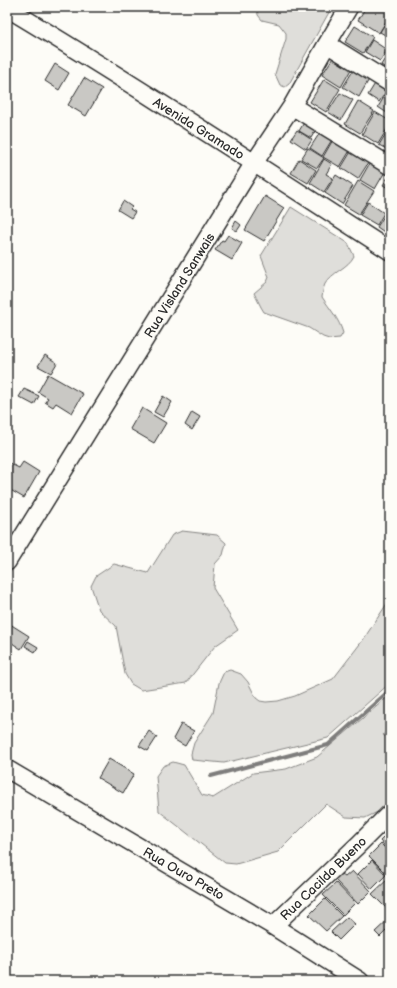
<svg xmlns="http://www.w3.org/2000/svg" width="397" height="988" font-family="'Balsamiq Sans',sans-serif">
  <rect width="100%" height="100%" fill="#fdfcf7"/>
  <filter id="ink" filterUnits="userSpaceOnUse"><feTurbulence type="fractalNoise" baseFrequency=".025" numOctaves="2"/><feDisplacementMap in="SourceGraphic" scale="8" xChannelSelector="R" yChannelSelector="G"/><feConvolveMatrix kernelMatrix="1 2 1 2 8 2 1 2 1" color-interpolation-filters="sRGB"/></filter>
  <g filter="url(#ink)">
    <!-- green -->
    <path fill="#dfdeda" stroke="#858482" d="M257 7H332L289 84 285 87 280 85 275 74 286 39V33L279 24 262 20 258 15Z
      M291 207 348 243 354 256C348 268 332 272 325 284 323 288 323 293 322 297 330 309 339 319 343 333L340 338 329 339 323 337 309 328 264 312 261 307 254 293 267 282 269 277 261 256Z
      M182 531 217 535 226 543 223 555 215 564 213 588 238 630 215 646 186 683 141 690 131 684 125 674 116 626 99 610 91 586 96 576 114 564 148 573 172 535Z
      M390 599V683L328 738 224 763 192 760 191 754 194 743 213 713 219 683 224 672 230 670 241 674 248 682 256 698 260 701 266 702 278 701 295 696 333 679 363 640Z
      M390 695V727L383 735 390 740V806L365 818 346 817 326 804 278 852 236 864 225 863 159 811 156 776 163 766 173 762 184 765 202 795 213 798 253 773 286 769 317 757Z"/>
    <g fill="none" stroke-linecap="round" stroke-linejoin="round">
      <!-- stream -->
      <path stroke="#7e7d7b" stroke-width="4" d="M211 776 328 745 390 690"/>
    </g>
    <!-- building -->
    <path fill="#c9c8c4" stroke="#2b2b2b" d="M366 7H390V15L379 33 358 20Z
      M390 16V38L380 32Z
      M355 26 373 37 363 53 345 42Z
      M372 40 387 50 380 61 365 52Z
      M390 50V71L381 65Z
      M336 53 354 64 341 87 322 75Z
      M55 64 69 73 59 90 45 81Z
      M356 66 371 76 359 97 343 87Z
      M84 78 102 89 86 116 68 105Z
      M324 79 340 89 326 112 310 102Z
      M376 82 388 89 379 102 368 95Z
      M389 89 390 90V115L378 107Z
      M340 93 353 100 341 120 328 112Z
      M358 101 374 111 360 133 345 124Z
      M375 112 390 121V124L378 144 362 134Z
      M305 121 317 128 311 138 299 131Z
      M297 130 312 140 306 149 291 139Z
      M388 130 390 131V151L379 145Z
      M321 131 333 138 322 156 310 148Z
      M334 138 351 149 340 167 323 157Z
      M308 148 324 158 317 168 301 159Z
      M352 150 370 160 358 179 341 168Z
      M299 159 316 170 308 183 291 173Z
      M324 159 332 164 326 174 333 178 324 192 310 183Z
      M371 161 386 170 375 189 360 180Z
      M390 174V189L383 185Z
      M336 175 353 186 342 204 325 193Z
      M358 181 374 191 359 214 344 205Z
      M265 196 284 208 264 241 245 230Z
      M123 201 132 207 130 209 135 212 131 218 118 210Z
      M368 202 384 213 377 225 360 215Z
      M386 213 390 215V236L377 227Z
      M236 221 241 225 237 231 232 228Z
      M228 235 242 243 232 260 215 250 222 240 224 241Z
      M45 355 57 363 51 373 38 366Z
      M48 374 83 394 72 413 56 403 53 407 45 402 48 398 38 392Z
      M24 389 39 396 34 405 19 397Z
      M163 396 172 402 163 417 154 412Z
      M142 408 166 423 154 443 130 429Z
      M192 412 200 417 192 430 185 425Z
      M23 462 39 472 24 498 7 488V466L9 463 19 468Z
      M10 624 29 636 21 649 12 643 9 648 7 646V629Z
      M28 641 38 647 35 652 25 646Z
      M7 649 12 652 7 660Z
      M181 724 194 731 185 746 173 739Z
      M149 731 157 737 148 751 139 746Z
      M109 759 134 774 123 793 98 778Z
      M390 831V852L380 841Z
      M381 844 390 853V867L385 872 369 856Z
      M372 860 386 875 372 889 358 874Z
      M352 871 371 891 358 904 335 880 341 874 345 877Z
      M390 877V912L372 894Z
      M336 883 355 903 343 915 323 895Z
      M325 899 342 916 326 931 309 915Z
      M347 917 355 924 339 940 331 932Z
      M390 918V927L380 937 375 932Z"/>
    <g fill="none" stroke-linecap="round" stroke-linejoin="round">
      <defs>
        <path id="minor" d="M7 8C137 86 263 169 390 251
          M327 44 390 83
          M292 106 390 166
          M7 562 254 163 292 106 327 44 349 7
          M7 769 273 926 360 981
          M273 926 358 845 390 813"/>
      </defs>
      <!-- minor casing -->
      <use href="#minor" stroke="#2b2b2b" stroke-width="20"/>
      <!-- minor -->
      <use href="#minor" stroke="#fdfcf7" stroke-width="17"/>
    </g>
  </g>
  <g text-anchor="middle" stroke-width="4" stroke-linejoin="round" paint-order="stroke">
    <!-- street labels -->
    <g font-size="13" fill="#2b2b2b" stroke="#fdfcf7">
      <text transform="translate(199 128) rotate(32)" y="5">Avenida Gramado</text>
      <text transform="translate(179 285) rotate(-58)" y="5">Rua Visland Sanwais</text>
      <text transform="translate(184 873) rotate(30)" y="5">Rua Ouro Preto</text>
      <text transform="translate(323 878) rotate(-44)" y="5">Rua Cacilda Bueno</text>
    </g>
  </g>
  <!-- margin -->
  <rect width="397" height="988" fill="none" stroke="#fdfcf7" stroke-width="24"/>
  <rect x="12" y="12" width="373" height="964" fill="none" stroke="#2b2b2b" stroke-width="1.5" filter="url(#ink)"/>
</svg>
